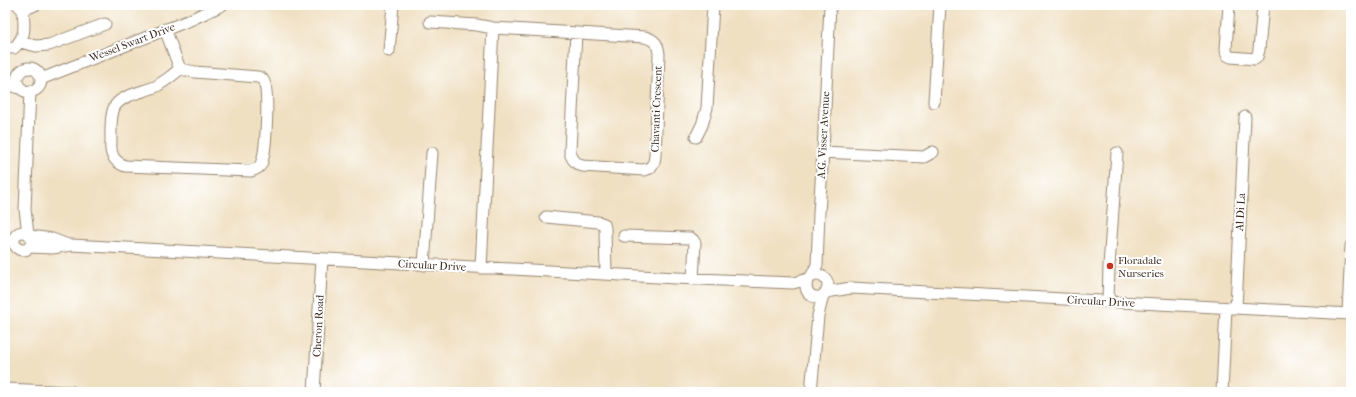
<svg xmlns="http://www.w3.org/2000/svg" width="1356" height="397" font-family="'IM FELL French Canon',serif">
  <rect width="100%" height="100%" fill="#fff"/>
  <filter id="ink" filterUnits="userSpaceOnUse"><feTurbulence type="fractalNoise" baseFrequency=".025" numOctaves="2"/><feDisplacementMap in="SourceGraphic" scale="8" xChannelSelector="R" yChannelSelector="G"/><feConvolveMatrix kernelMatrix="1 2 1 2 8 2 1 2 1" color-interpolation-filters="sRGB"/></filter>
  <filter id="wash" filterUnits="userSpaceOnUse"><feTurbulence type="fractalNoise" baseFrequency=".012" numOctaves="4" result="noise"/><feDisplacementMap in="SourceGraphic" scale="16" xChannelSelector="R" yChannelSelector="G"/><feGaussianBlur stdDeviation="0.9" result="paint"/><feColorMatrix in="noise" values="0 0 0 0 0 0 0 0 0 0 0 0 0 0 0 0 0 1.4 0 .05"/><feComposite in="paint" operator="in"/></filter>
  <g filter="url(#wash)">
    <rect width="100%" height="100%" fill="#f0e0c2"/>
  </g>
  <g filter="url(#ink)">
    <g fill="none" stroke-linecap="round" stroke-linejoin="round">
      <defs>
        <path id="minor" d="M1229 5 1226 49 1227 55 1231 57 1255 59 1257 57 1259 50 1263 5
          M23 10 35 5
          M430 22 477 25 493 28 645 37C655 40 658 44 659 54L655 156 654 162 650 168 644 170 582 166C575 163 571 159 570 151L576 33
          M165 29 180 69
          M20 42 36 46 49 45 105 24
          M5 48H14C27 35 24 27 23 10L18 5
          M389 51 393 5
          M17 80a12 12 0 1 1 24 0a12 12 0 1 1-24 0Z
          M180 69 195 72 258 77C260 78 262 78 263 80 270 87 266 150 262 161 261 167 257 169 251 171L125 166C113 161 110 154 111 142 111 131 110 117 114 108 119 95 145 92 157 86 165 81 172 76 180 69Z
          M41 79 190 20 222 5
          M5 83 22 89
          M934 102 940 5
          M696 137 702 125 707 108 713 5
          M823 152 924 157 933 152
          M546 217 598 222 604 224 605 228 606 274
          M14 241a9 9 0 1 1 18 0a9 9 0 1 1-18 0Z
          M28 234 25 209 30 91
          M30 236 52 239 68 245
          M624 236 690 238 693 240 695 243 693 279
          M29 247 52 248 71 245 676 278 793 283 808 279
          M424 265 432 153
          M481 268 493 28
          M806 286a11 11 0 1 1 22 0a11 11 0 1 1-22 0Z
          M811 277 817 265 819 213 823 152 830 5
          M826 292 851 288 1351 314
          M1108 302 1109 266 1117 153
          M1236 308 1245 117
          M1348 314 1351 246
          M5 389 72 392
          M314 392 322 259
          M811 392 818 316 823 295
          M1222 392 1226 308"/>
      </defs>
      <!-- minor casing -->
      <use href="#minor" stroke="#968570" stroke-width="13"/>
      <!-- minor -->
      <use href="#minor" stroke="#fff" stroke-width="11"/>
    </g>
  </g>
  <!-- markers -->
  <circle fill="#c8321e" stroke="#fff" stroke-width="1.5" cx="1110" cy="266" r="4"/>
  <g text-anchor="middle" stroke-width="4" stroke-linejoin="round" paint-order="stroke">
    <!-- street labels -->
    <g font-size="11" fill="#3b2a1e" stroke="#fff">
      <text transform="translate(132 42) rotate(-21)" y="4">Wessel Swart Drive</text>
      <text transform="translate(656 109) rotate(-88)" y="4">Chavanti Crescent</text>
      <text transform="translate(823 135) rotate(-87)" y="4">A.G. Visser Avenue</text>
      <text transform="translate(1240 212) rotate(-87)" y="4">Al Di La</text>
      <text transform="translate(432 265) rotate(3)" y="4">Circular Drive</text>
      <text transform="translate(1101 301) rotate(3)" y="4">Circular Drive</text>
      <text transform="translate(318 326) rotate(-87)" y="4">Cheron Road</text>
    </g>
    <!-- poi labels -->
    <g font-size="11" fill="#3b2a1e" stroke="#fff" text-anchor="start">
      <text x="1118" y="264">Floradale<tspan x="1118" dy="13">Nurseries</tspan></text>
    </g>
  </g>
  <!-- margin -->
  <rect width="1356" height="397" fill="none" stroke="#fff" stroke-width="20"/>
</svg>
